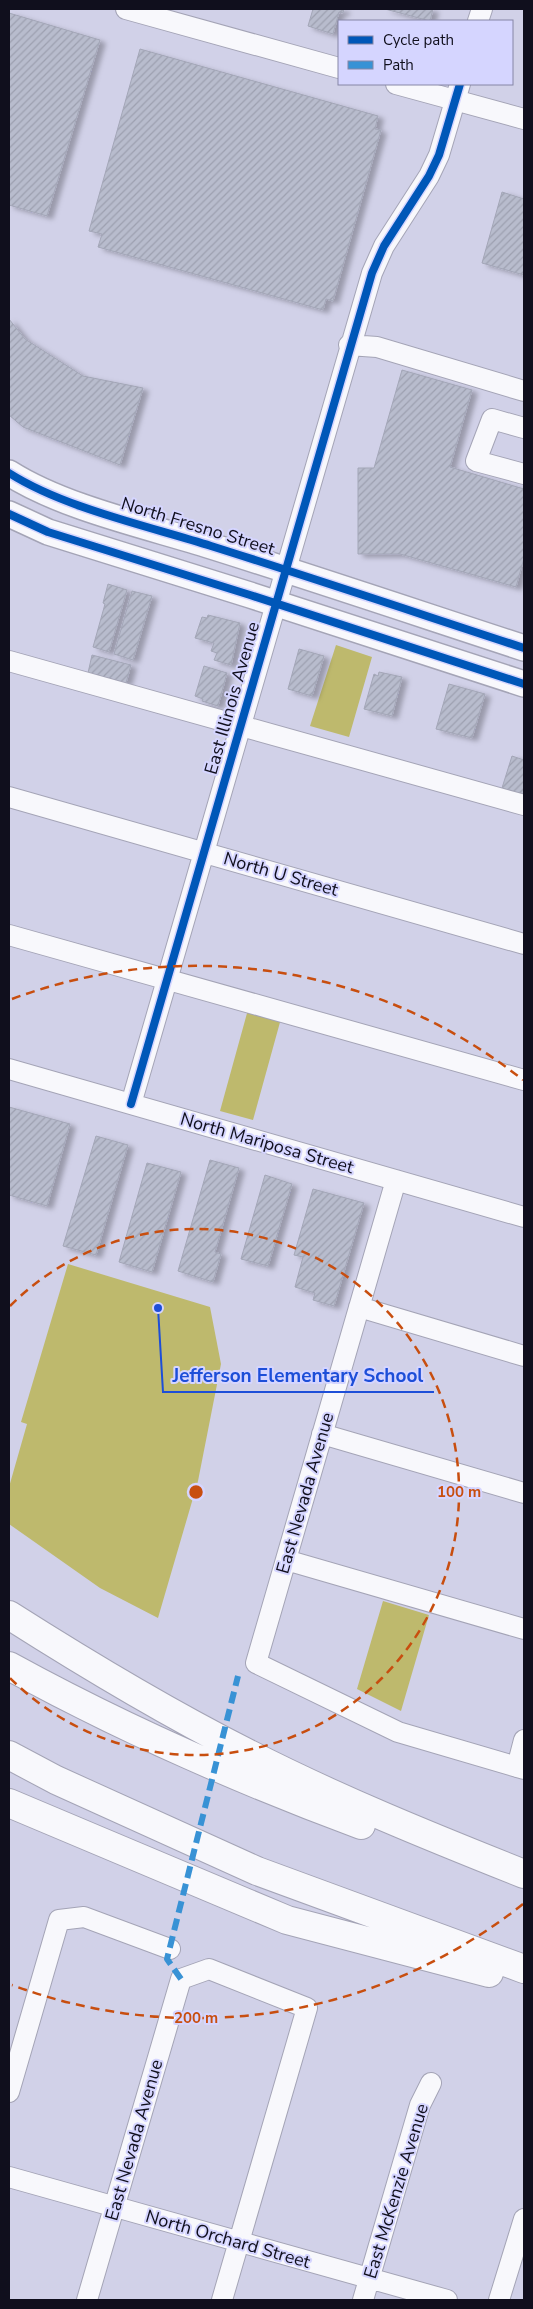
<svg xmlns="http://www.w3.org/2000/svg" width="533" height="2309" font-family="'Nunito Sans',sans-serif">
  <defs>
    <pattern id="building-hatch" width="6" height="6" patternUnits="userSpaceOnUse" patternTransform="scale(1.25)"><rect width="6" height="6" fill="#b8bccd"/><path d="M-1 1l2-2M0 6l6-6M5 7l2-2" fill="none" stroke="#9da0b0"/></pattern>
    <filter id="shadow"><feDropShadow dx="5.5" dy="3" stdDeviation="2.5" flood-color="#0004"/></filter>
  </defs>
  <rect width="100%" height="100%" fill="#d1d1e8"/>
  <!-- grass -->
  <path fill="#beb96d" d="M336 645 372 657 349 737 310 726Z
    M249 1006 282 1015 253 1120 220 1111Z
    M68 1264 210 1307 221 1364 198 1481 158 1618 100 1588 9 1524V1487L27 1424 21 1422Z
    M383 1601 429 1615 401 1711 357 1689Z"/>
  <!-- building -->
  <path fill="url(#building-hatch)" stroke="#a3a6b7" filter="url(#shadow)" d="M313 9H344L343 13 339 12 333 34 308 26Z
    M385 9H433L430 21Z
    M9 13 100 40 47 216 9 205Z
    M140 49 378 116 375 129 381 130 333 301 326 299 323 310 98 247 102 234 89 231Z
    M502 192 524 199V275L482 263Z
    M9 319 25 339 83 376 143 388 120 465 23 427 9 415Z
    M402 370 472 390 450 467 524 489V558L516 587 400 554H358V468H374Z
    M108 584 127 590 109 652 93 647 105 604 103 603Z
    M132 591 152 596 133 660 114 654Z
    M208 615 240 623 231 665 214 660 217 653 211 651 214 643 195 638 202 617 207 618Z
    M299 649 324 656 312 696 288 689Z
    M92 655 131 665 126 683 88 673Z
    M204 666 227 673 218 706 202 701 203 699 195 696Z
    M379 672 402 677 392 716 364 709 374 674 378 676Z
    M449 684 485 694 472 738 436 729Z
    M512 756 524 760V796L502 788Z
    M9 1107 70 1124 47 1206 9 1195Z
    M96 1136 128 1145 96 1255 63 1246Z
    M210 1160 239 1168 215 1252 221 1254 213 1282 178 1271Z
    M147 1163 181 1172 152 1272 119 1262Z
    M265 1175 292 1184 268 1266 241 1259Z
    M313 1189 364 1203 334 1306 313 1300 315 1293 295 1287 303 1257 294 1255Z"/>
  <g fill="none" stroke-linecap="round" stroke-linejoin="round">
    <defs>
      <path id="minor" d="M126 9 339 68
        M478 21 482 9
        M396 84 524 119
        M349 345 377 347 524 391
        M524 428 492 419 476 461 524 474
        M9 661 524 805
        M9 797 524 944
        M9 935 524 1080
        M9 1069 524 1217
        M131 1104 372 273 384 246 429 176 439 155 460 84
        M396 1180 256 1663 398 1732 524 1769
        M359 1307 524 1356
        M322 1434 524 1493
        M286 1560 524 1629
        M517 1767 524 1740
        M9 2092 59 1920 84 1917 170 1949
        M9 2177 447 2300
        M87 2300 181 1979 209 1969 307 2008 222 2300
        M363 2300 420 2105 431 2083
        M499 2300 524 2219"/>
      <path id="major" d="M9 473C64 508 148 526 211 546 316 579 420 614 524 648
        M9 514 48 532 250 595 524 684"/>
      <path id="highway" d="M9 1615C86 1664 166 1712 247 1753 337 1799 431 1837 524 1874
        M9 1666C122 1728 240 1780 361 1825
        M9 1755 56 1780 257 1871 524 1969
        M9 1803 287 1920 489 1973"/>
    </defs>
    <!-- minor casing -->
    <use href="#minor" stroke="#a4a4b6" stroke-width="22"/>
    <!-- major casing -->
    <use href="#major" stroke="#a4a4b6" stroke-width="28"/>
    <!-- highway casing -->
    <use href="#highway" stroke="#a4a4b6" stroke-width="30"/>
    <!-- minor -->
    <use href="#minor" stroke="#f8f8fc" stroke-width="20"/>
    <!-- major -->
    <use href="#major" stroke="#f8f8fc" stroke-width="25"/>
    <!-- highway -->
    <use href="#highway" stroke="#f8f8fc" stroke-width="28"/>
    <!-- quiet -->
    <path stroke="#3892d5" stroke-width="6" stroke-dasharray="12 6" stroke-linecap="butt" d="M181 1979 167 1959 238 1676"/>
    <defs>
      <path id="cycleway" d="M9 473C64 508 148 526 211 546 316 579 420 614 524 648
        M9 514 48 532 250 595 524 684
        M131 1104 372 273 384 246 429 176 439 155 460 84"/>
    </defs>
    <!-- cycleway casing -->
    <use href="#cycleway" stroke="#d5d5ff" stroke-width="11"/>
    <!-- cycleway -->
    <use href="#cycleway" stroke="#0057b8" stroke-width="8"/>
  </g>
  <!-- distance rings -->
  <g fill="none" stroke="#c84e0f" stroke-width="2.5" stroke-dasharray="9 6">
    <path d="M10 1306A263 263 0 1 1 10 1678"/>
    <path d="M523 1904A526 526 0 0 1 12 1985M12 999A526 526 0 0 1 523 1080"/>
  </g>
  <g text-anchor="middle" stroke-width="4" stroke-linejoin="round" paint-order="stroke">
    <!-- street labels -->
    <g font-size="18" fill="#100f1d" stroke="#d5d5ff">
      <text transform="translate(198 526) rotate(17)" y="6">North Fresno Street</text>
      <text transform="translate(232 698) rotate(-74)" y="6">East Illinois Avenue</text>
      <text transform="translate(281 874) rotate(16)" y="6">North U Street</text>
      <text transform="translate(267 1143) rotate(16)" y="6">North Mariposa Street</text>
      <text transform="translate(305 1493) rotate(-74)" y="6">East Nevada Avenue</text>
      <text transform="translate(134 2140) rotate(-74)" y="6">East Nevada Avenue</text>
      <text transform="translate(396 2191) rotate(-73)" y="6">East McKenzie Avenue</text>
      <text transform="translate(228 2239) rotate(16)" y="6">North Orchard Street</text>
    </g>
  </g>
  <circle cx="196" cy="1492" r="8" fill="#c84e0f" stroke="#d5d5ff" stroke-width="2.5"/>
  <g font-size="15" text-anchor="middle" font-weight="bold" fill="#c84e0f" stroke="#d5d5ff" stroke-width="4" stroke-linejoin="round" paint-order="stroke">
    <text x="459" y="1497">100 m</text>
    <text x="196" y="2023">200 m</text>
  </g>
  <!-- callouts -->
  <path fill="none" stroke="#1d4ed8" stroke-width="2" d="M158 1308L163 1392H434"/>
  <circle fill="#1d4ed8" stroke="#d5d5ff" stroke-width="2" cx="158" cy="1308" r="5"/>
  <g font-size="19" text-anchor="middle" font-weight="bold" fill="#1d4ed8" stroke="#d5d5ff" stroke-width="4" stroke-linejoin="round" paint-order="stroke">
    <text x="298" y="1382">Jefferson Elementary School</text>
  </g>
  <!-- border -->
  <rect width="533" height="2309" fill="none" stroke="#100f1d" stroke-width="20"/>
  <!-- legend -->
  <rect x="338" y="20" width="175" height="65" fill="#d5d5ff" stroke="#8686a5"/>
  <rect x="348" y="36" width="25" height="8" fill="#0057b8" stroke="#8686a5"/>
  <text x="383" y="45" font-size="15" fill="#100f1d">Cycle path</text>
  <rect x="348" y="61" width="25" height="8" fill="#3892d5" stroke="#8686a5"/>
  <text x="383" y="70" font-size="15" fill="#100f1d">Path</text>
</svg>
